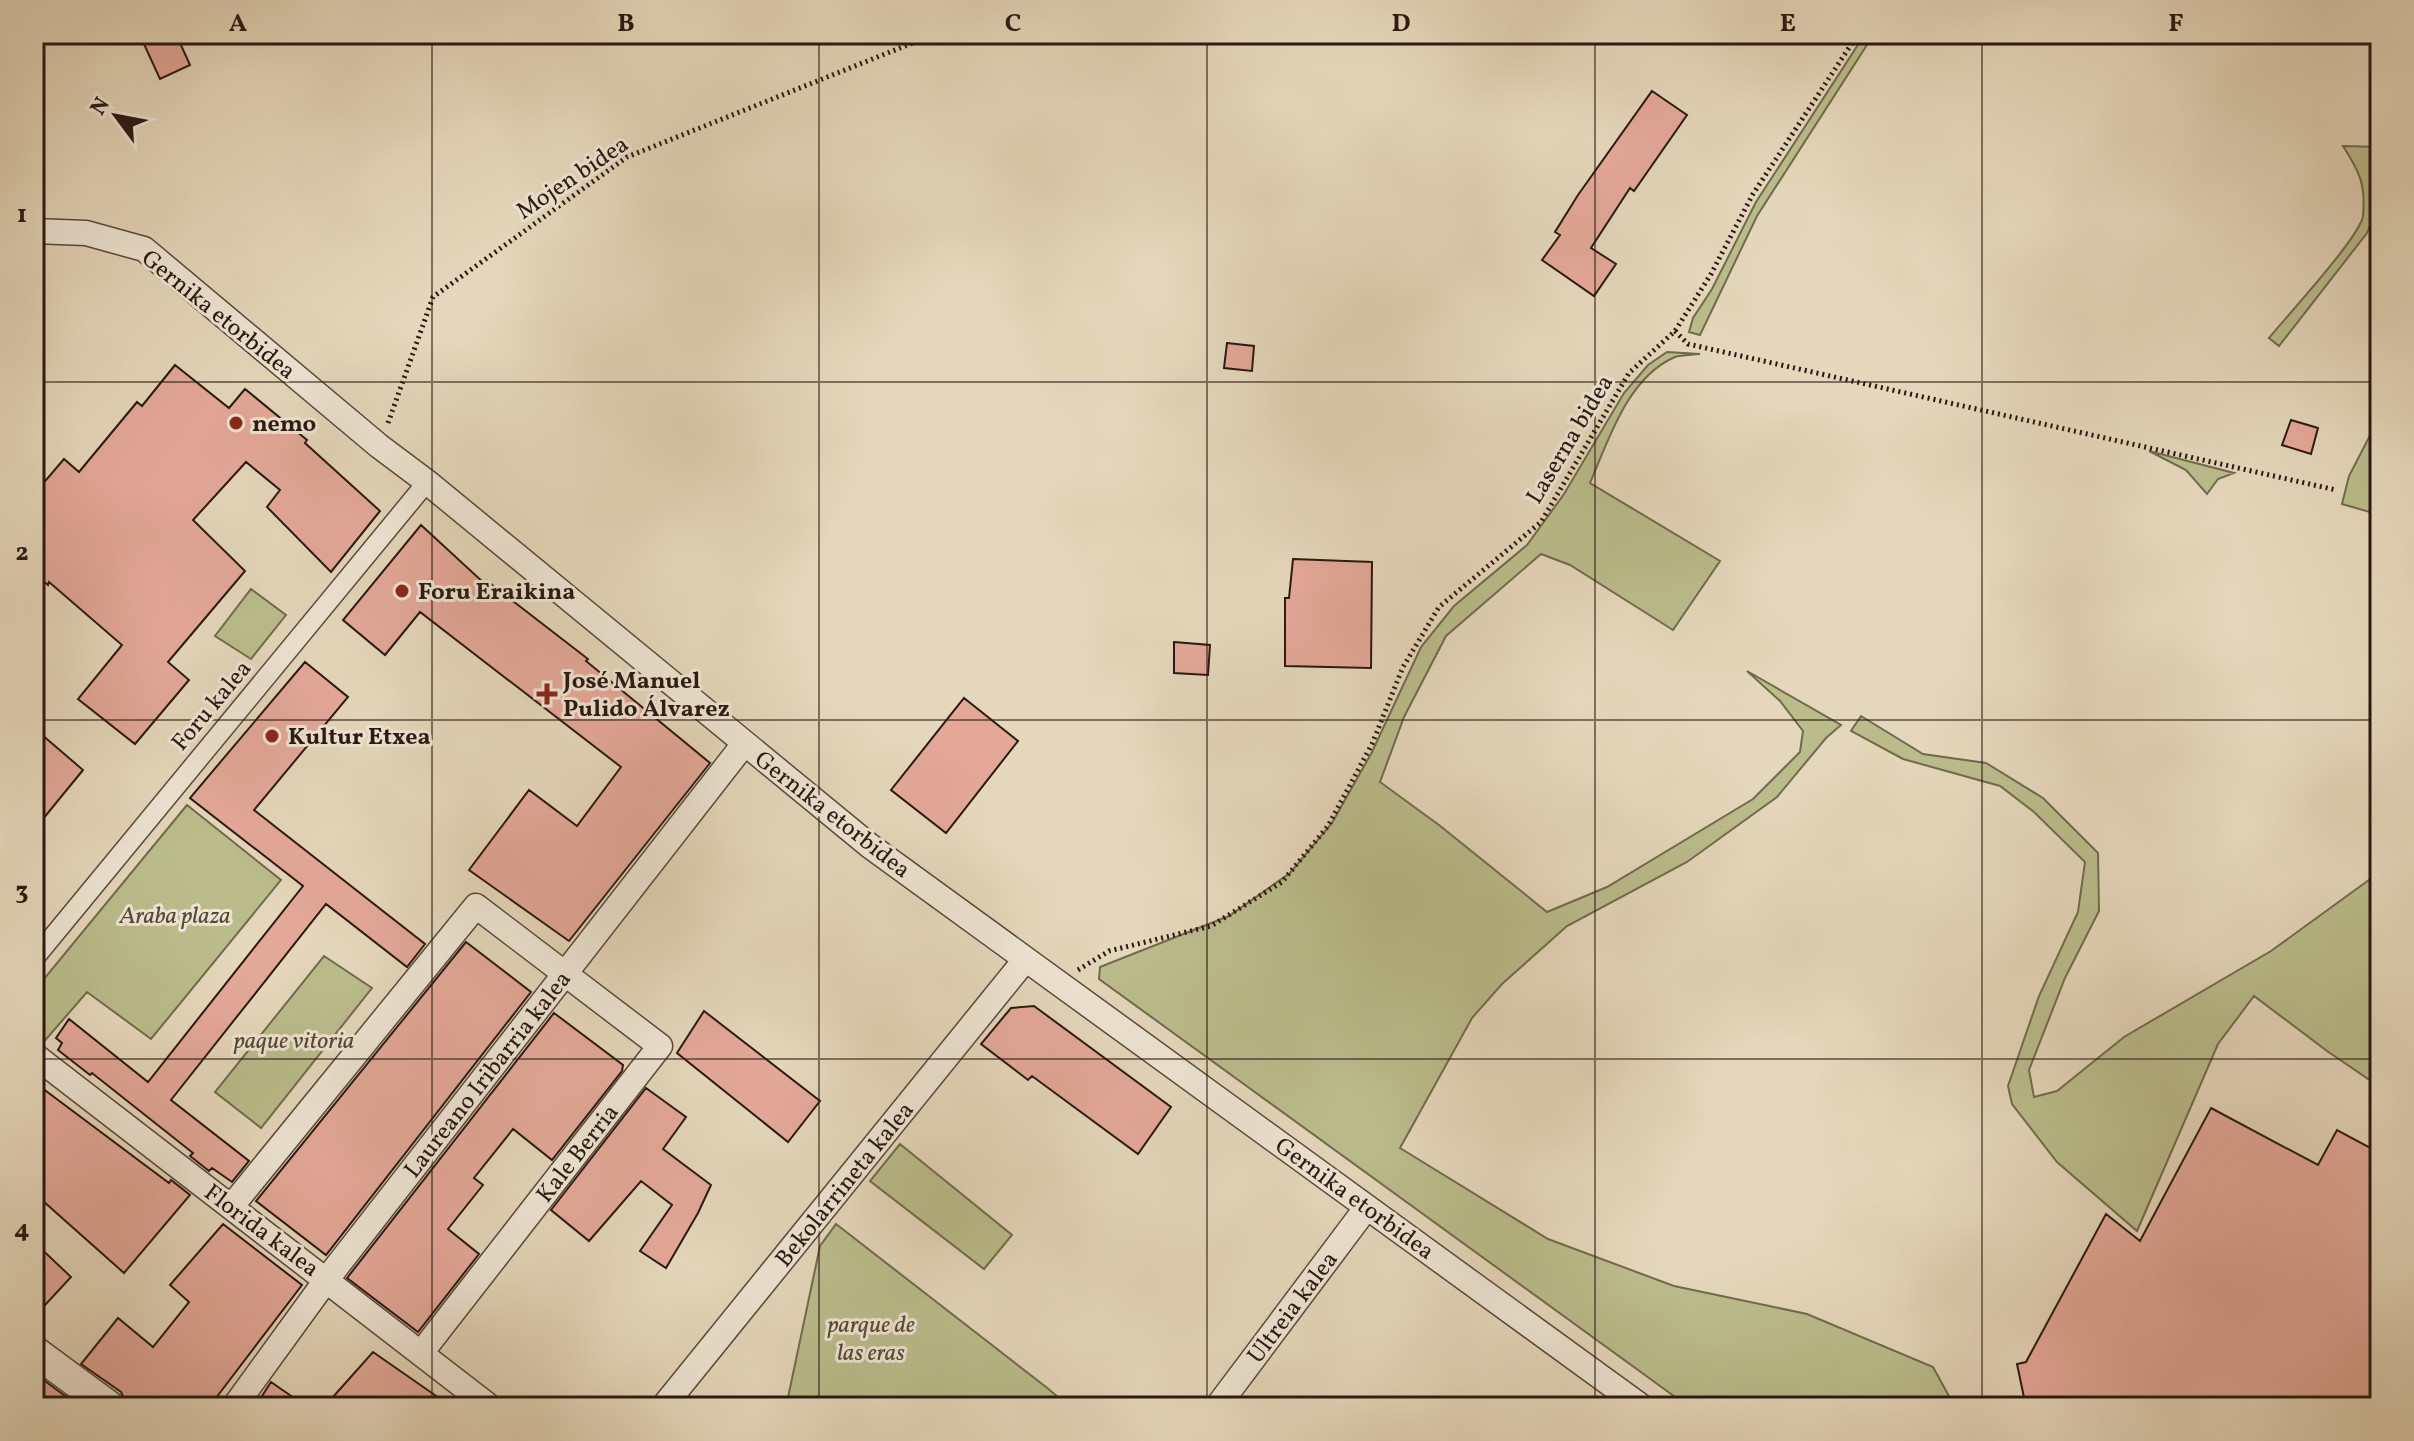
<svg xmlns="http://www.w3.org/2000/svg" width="2414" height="1441" font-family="Vollkorn,serif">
  <rect width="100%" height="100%" fill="#e5d7bb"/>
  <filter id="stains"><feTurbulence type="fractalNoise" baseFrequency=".0025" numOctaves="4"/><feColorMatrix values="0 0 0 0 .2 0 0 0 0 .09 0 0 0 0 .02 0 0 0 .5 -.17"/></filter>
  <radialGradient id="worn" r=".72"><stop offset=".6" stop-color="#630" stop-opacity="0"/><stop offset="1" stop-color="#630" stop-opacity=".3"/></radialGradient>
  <!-- green -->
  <path fill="#bbbc8c" stroke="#726a4e" stroke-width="2" d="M1865 34H1874L1757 216 1700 335 1689 332 1693 318 1712 289 1756 202Z
    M2343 146 2380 147 2376 210 2367 233 2279 346 2269 338C2286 317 2360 237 2363 216 2366 184 2359 171 2343 146Z
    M1667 352 1700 354C1692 355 1682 355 1675 357 1628 377 1609 439 1590 483L1720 561 1673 630 1570 565 1541 554 1446 636 1404 717 1380 782 1439 825 1547 912 1607 887 1753 799 1800 752 1803 731 1780 701 1747 671 1841 725 1826 738 1777 797 1687 862 1567 926 1502 984 1472 1018 1400 1148 1548 1239 1674 1286 1807 1314 1933 1367 1955 1407H1689L1099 979 1100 967 1229 916 1290 873 1332 823 1372 752 1421 647 1454 606 1527 545 1564 494 1624 393 1648 365Z
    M2380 416V515L2342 504 2349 476Z
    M2149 451 2234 473 2218 479 2207 494 2186 470Z
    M251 589 286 615 251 659 215 636Z
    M1861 716 1923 754 1986 763 2043 798 2098 853 2099 911 2065 978 2029 1070 2034 1097 2057 1091 2124 1037 2271 951 2373 877 2380 839V1087L2327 1051 2254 996 2218 1044 2137 1231 2057 1162 2012 1104 2008 1086 2039 996 2078 912 2085 862 2034 812 2000 786 1903 759 1851 731Z
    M187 805 281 880 151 1039 87 992 42 1044 34 1038V991Z
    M324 956 372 988 261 1128 215 1092Z
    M900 1144 1012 1235 984 1269 870 1181Z
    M836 1224 1046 1387 1070 1407H786L820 1246Z"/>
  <!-- building -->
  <path fill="#e4a899" stroke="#2a1811" stroke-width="2" d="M158 34H176L190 65 160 79 143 42Z
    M1652 91 1687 115 1634 191 1630 188 1591 248 1616 264 1594 296 1542 260 1560 235 1555 232 1578 195Z
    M1227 343 1254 346 1252 371 1224 368Z
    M175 365 229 408 245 389 307 440 305 443 380 511 331 572 267 507 280 490 246 462 193 520 245 571 168 662 189 680 135 744 78 699 122 645 49 582 48 585 34 573V494L64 459 79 472 137 402 142 406Z
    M2291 420 2318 428 2311 454 2282 445Z
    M421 525 485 584 487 581 588 659 586 661 710 763 569 941 469 870 529 790 577 826 621 767 420 612 385 655 343 620Z
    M1293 559 1372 562 1371 668 1285 666V598H1289Z
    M1174 642 1210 645 1208 675 1174 673Z
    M305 662 348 697 254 810 425 944 407 967 326 904 171 1100 249 1161 232 1182 212 1168 209 1171 190 1156 193 1153 92 1073 90 1075 58 1050 62 1043 56 1038 69 1019 148 1082 303 886 190 798Z
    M964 698 1018 741 946 833 891 790Z
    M34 728 83 770 34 830Z
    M466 942 531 992 326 1255 256 1201Z
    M1034 1006 1171 1107 1138 1154 1032 1076 1028 1080 981 1044 1011 1008Z
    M704 1011 820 1101 788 1142 677 1053Z
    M554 1013 623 1065 622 1071 552 1160 513 1129 474 1178 483 1185 448 1229 479 1254 418 1332 347 1278Z
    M34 1082 169 1183 171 1180 190 1195 124 1273 34 1193Z
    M646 1088 686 1117 663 1149 711 1185 698 1213 666 1268 640 1251 672 1205 641 1181 589 1241 551 1210Z
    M2211 1108 2318 1165 2337 1130 2380 1153V1407H2026L2017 1364 2026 1362 2106 1214 2140 1241Z
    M223 1224 302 1285 209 1407H128L121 1392 81 1364 118 1318 153 1347 189 1302 170 1285Z
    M34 1242 71 1277 34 1317Z
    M373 1352 383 1359 452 1407H324Z
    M34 1373 80 1407H34Z
    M271 1382 307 1407H255Z"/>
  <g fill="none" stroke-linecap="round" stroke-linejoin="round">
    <defs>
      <path id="pedestrian" d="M34 959 427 482"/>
      <path id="minor" d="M34 231 86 233 144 249 379 446 427 482 870 846 1642 1407
        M34 1055 490 1407
        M231 1207 476 906 660 1046 421 1353
        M234 1407 327 1279 744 744
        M663 1407 1025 960
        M1217 1407 1367 1207"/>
      <path id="tertiary" d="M34 1351 110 1407"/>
    </defs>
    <!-- pedestrian casing -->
    <use href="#pedestrian" stroke="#59483c" stroke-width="21"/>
    <!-- minor casing -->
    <use href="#minor" stroke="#59483c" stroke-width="27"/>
    <!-- tertiary casing -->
    <use href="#tertiary" stroke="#59483c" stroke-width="33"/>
    <!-- path -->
    <path stroke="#2a1811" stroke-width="5" stroke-dasharray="2 4" stroke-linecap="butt" d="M1675 331 1688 344 2336 490
      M388 423 433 297 627 157 935 34
      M1078 970 1109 951 1211 926 1282 882 1328 826 1372 744 1403 667 1439 607 1541 522 1629 373 1675 331 1711 274 1753 194 1858 34"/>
    <!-- pedestrian -->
    <use href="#pedestrian" stroke="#eee5d3" stroke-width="18"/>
    <!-- minor -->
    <use href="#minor" stroke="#eee5d3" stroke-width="24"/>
    <!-- tertiary -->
    <use href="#tertiary" stroke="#eee5d3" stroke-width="30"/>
  </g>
  <!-- grid -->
  <path fill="none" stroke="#2a1811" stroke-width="2" stroke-opacity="0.55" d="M432 34V1407M819 34V1407M1207 34V1407M1595 34V1407M1982 34V1407M34 382H2380M34 720H2380M34 1059H2380"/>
  <!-- markers -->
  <g fill="#8f2418" stroke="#eee5d3" stroke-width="3">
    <circle cx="236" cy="423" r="8"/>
    <circle cx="402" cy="591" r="8"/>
    <path d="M543 682h8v8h8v8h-8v8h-8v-8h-8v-8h8z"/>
    <circle cx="272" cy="736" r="8"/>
  </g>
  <g text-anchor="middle" stroke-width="6" stroke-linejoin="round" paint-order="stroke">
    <!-- street labels -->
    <g font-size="24" fill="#2a1811" stroke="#eee5d3">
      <text transform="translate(572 177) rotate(-34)" y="8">Mojen bidea</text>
      <text transform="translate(219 314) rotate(39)" y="8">Gernika etorbidea</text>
      <text transform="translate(1569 439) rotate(-59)" y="8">Laserna bidea</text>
      <text transform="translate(211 705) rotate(-50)" y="8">Foru kalea</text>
      <text transform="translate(833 814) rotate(38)" y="8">Gernika etorbidea</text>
      <text transform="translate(487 1074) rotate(-52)" y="8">Laureano Iribarria kalea</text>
      <text transform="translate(577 1153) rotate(-52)" y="8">Kale Berria</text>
      <text transform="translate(844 1184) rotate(-51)" y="8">Bekolarrineta kalea</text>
      <text transform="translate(1355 1198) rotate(36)" y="8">Gernika etorbidea</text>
      <text transform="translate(262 1230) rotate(37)" y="8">Florida kalea</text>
      <text transform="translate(1292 1307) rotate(-53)" y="8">Ultreia kalea</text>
    </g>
    <!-- poi labels -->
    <g font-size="24" font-weight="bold" fill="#2a1811" stroke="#eee5d3" text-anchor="start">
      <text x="252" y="431">nemo</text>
      <text x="418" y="599">Foru Eraikina</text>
      <text x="563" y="688">José Manuel<tspan x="563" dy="28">Pulido Álvarez</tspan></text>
      <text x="288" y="744">Kultur Etxea</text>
    </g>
    <!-- park labels -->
    <g font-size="24" font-style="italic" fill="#564936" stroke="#eee5d3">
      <text x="175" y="923">Araba plaza</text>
      <text x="294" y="1048">paque vitoria</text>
      <text x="871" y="1332">parque de<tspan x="871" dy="28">las eras</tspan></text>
    </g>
  </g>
  <!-- margin -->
  <rect width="2414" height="1441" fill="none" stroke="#e5d7bb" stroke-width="88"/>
  <!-- north arrow -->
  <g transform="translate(116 116) rotate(302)" stroke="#eee5d3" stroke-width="6" paint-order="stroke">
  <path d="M0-6L14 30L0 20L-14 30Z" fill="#2a1811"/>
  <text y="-12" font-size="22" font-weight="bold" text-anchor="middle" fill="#2a1811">N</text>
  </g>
  <rect x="44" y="44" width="2326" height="1353" fill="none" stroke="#2a1811" stroke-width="3"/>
  <g font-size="26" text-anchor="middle" font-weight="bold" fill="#2a1811">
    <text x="238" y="31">A</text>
    <text x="626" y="31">B</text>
    <text x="1013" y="31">C</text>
    <text x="1401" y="31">D</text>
    <text x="1788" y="31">E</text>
    <text x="2176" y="31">F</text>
    <text x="22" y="222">1</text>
    <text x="22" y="560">2</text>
    <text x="22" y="899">3</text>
    <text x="22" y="1237">4</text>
  </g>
  <rect width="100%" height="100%" filter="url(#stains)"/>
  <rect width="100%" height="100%" fill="url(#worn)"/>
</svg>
